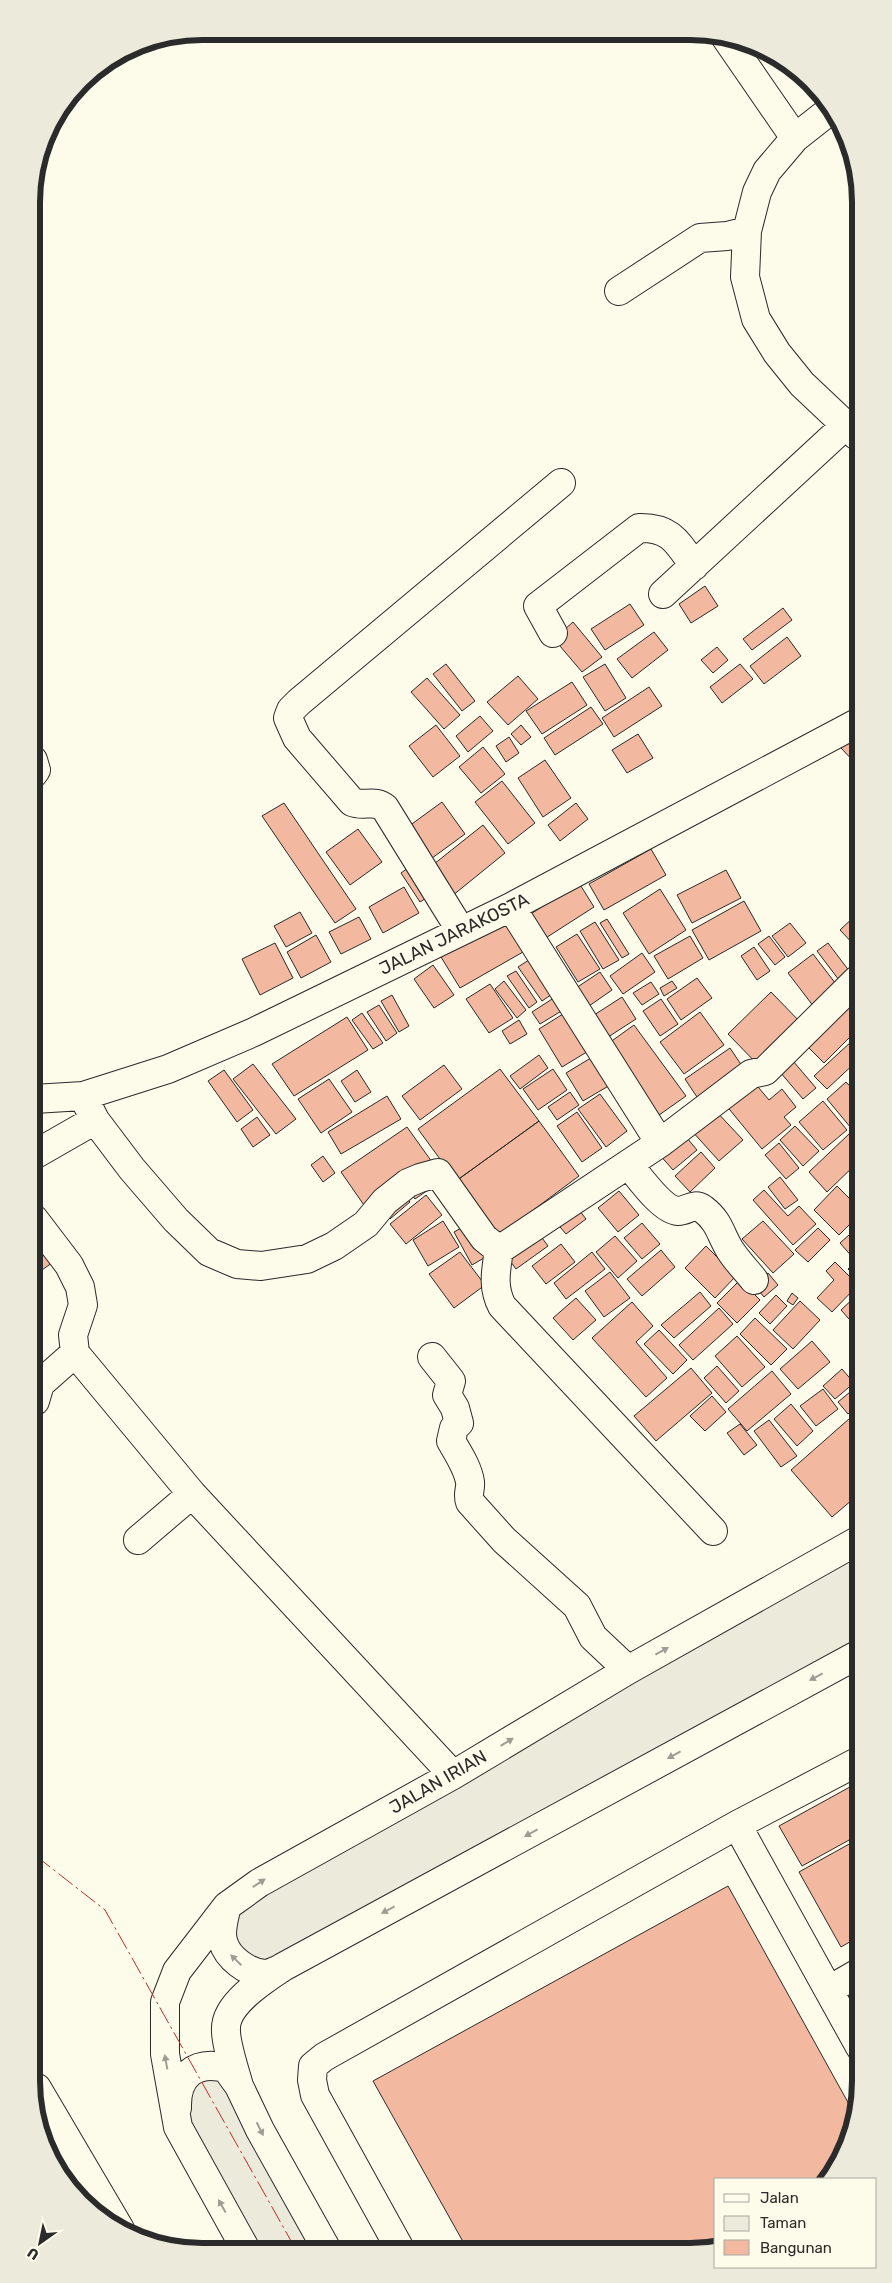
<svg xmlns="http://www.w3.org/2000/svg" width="892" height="2283" font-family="Rubik,sans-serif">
  <rect width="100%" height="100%" fill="#fdfbea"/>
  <!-- green -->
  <path fill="#ecebdb" stroke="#74746e" d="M859 1540V1654L283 1967 237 1962 227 1906Z
    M214 2065 326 2248H245L177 2098Z"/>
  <!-- building -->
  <path fill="#f2b8a0" stroke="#2b2b2b" d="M705 586 718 606 691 623 679 604Z
    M630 604 644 625 605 650 591 629Z
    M783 608 792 620 752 650 743 639Z
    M573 622 602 657 582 672 554 639Z
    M654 632 668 650 632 678 617 659Z
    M787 637 801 656 764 684 750 666Z
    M717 647 728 660 713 673 701 660Z
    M446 664 475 701 462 711 433 674Z
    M605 664 626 698 605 711 583 677Z
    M740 664 753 679 722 703 710 687Z
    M518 676 538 699 508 725 487 702Z
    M427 678 460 715 444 729 411 692Z
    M572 682 587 705 542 734 526 711Z
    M649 687 662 706 614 737 602 718Z
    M591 707 603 724 555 755 544 738Z
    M480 716 493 731 468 752 456 736Z
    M436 725 460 756 433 777 409 746Z
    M521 725 531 737 521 745 511 734Z
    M638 734 653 758 627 773 612 750Z
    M857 734V765L841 748Z
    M509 737 519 753 506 762 496 746Z
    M483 747 505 774 481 793 459 767Z
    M545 760 571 798 543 817 518 778Z
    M502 781 535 823 508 844 475 802Z
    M442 802 465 834 428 861 405 829Z
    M284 803 356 909 335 923 262 816Z
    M576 803 588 819 560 841 548 825Z
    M483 825 505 853 452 896 429 868Z
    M358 829 382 862 350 885 326 852Z
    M651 849 666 875 604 910 589 884Z
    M412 865 431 895 420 902 401 873Z
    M726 870 741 898 692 923 677 895Z
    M579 883 594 907 541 941 526 917Z
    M404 887 419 913 383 933 369 907Z
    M660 889 686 930 649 954 623 913Z
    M744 901 761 931 709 960 692 930Z
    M300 912 312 933 286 947 274 926Z
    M857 914V948L840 930Z
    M512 916 530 948 460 988 441 957Z
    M359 917 371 939 341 954 329 932Z
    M607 919 629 954 622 958 600 923Z
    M595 922 619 960 603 969 580 931Z
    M790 923 806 943 788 957 772 936Z
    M577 934 600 969 578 982 556 947Z
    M316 935 331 962 301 978 287 952Z
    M690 936 703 958 668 979 654 956Z
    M769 936 785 957 775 965 758 944Z
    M275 943 293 978 260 995 242 959Z
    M828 943 853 976 842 984 817 951Z
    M754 947 770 971 757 980 741 956Z
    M642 953 655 972 623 994 610 976Z
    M813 954 839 988 814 1007 788 973Z
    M535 956 558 990 542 1001 518 967Z
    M433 965 454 995 434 1008 414 979Z
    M516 971 537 1002 529 1008 507 976Z
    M600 972 612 990 589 1006 576 988Z
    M697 978 712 998 681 1020 667 999Z
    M504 981 526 1010 517 1018 495 989Z
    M672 981 677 988 664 996 660 988Z
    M651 982 659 994 642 1005 633 993Z
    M490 984 513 1018 489 1033 466 999Z
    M771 992 805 1027 762 1069 728 1034Z
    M560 994 568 1007 540 1024 532 1012Z
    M392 995 409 1026 399 1032 381 1001Z
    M853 996 857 1000V1030L824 1063 805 1044Z
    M622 997 636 1019 605 1039 591 1017Z
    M661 999 678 1024 660 1036 643 1011Z
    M379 1005 397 1033 386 1041 367 1012Z
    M571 1009 595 1047 562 1067 539 1029Z
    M700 1012 724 1045 684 1074 660 1042Z
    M362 1013 383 1043 373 1049 352 1020Z
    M347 1017 368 1050 294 1096 272 1064Z
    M519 1020 527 1034 510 1044 502 1031Z
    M634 1025 686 1096 652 1120 602 1048Z
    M852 1041 857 1047 858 1060 827 1089 814 1076Z
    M730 1048 744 1069 699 1100 685 1079Z
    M599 1053 617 1081 583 1101 566 1073Z
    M539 1055 548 1068 520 1089 510 1076Z
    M793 1061 816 1088 803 1099 780 1072Z
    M253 1064 296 1119 276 1134 233 1079Z
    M444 1065 462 1089 420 1120 402 1096Z
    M500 1069 539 1121 456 1181 418 1129Z
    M553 1069 567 1090 538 1110 523 1089Z
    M224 1070 253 1110 237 1122 208 1081Z
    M357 1070 371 1092 355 1102 341 1081Z
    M858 1073V1084L852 1078Z
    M329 1079 352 1112 321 1133 298 1099Z
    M753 1081 769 1100 782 1089 796 1107 784 1117 791 1125 762 1149 725 1104Z
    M846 1082 858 1095V1123L851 1128 827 1099Z
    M570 1092 579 1105 557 1120 548 1107Z
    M600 1094 627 1131 606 1147 578 1109Z
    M387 1096 401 1119 341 1154 328 1132Z
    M823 1101 847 1130 823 1150 799 1122Z
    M714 1109 743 1140 719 1161 691 1130Z
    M577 1112 602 1148 582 1162 557 1126Z
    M257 1117 270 1135 253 1147 241 1129Z
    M539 1121 579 1176 497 1237 456 1181Z
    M795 1126 819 1151 803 1166 780 1140Z
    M407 1127 432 1162 366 1208 341 1172Z
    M682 1132 697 1150 673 1170 658 1153Z
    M849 1134 858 1143V1162L827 1192 809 1172Z
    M779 1143 799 1168 786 1179 765 1155Z
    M701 1152 715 1168 690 1192 675 1176Z
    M323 1156 335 1173 323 1182 311 1165Z
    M780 1177 798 1200 785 1209 768 1187Z
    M434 1186 415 1199 410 1192Z
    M837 1186 858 1207V1216L839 1235 814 1210Z
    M764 1190 788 1216 799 1206 816 1224 793 1245 753 1200Z
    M619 1191 639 1215 618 1232 598 1208Z
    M402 1193 410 1202 390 1219 382 1210Z
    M426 1195 442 1215 406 1244 390 1224Z
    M576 1206 586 1219 566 1234 555 1221Z
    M443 1221 459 1247 428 1266 413 1240Z
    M763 1221 794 1254 773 1273 742 1239Z
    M470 1223 489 1255 472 1265 454 1232Z
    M642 1223 660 1244 642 1259 624 1238Z
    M858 1227V1255L854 1259 840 1243Z
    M818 1228 830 1240 808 1262 795 1250Z
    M537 1231 548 1246 516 1269 505 1254Z
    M35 1234 56 1260 35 1275Z
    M615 1236 637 1261 618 1278 596 1252Z
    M561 1244 575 1262 546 1284 532 1266Z
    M706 1246 736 1276 715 1298 685 1268Z
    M661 1250 675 1267 642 1296 627 1279Z
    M460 1252 485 1285 454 1308 429 1274Z
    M592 1252 605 1269 566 1299 554 1283Z
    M858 1259V1279L848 1269Z
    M835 1262 858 1285 832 1312 817 1298 834 1280 826 1271Z
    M610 1272 630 1298 604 1317 585 1291Z
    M768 1273 778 1285 764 1297 754 1285Z
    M740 1280 760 1300 737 1323 717 1303Z
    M700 1292 711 1306 674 1338 661 1325Z
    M792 1293 798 1298 793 1305 787 1301Z
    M858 1294V1329L841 1310Z
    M776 1295 787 1306 770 1324 759 1313Z
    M576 1298 596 1320 573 1340 553 1318Z
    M800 1301 820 1320 793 1349 773 1330Z
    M632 1302 653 1326 636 1342 667 1378 646 1397 592 1338Z
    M719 1308 733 1324 693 1360 679 1345Z
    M755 1318 787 1349 771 1365 740 1334Z
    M659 1330 687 1360 673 1374 644 1344Z
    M737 1336 765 1367 742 1387 715 1356Z
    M812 1341 830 1362 798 1389 780 1369Z
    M717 1366 739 1391 726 1403 704 1378Z
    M691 1368 712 1393 656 1441 634 1416Z
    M842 1369 854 1383 835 1399 823 1386Z
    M772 1371 791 1394 747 1431 728 1409Z
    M856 1387 858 1389V1405L848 1414 838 1402Z
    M823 1389 838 1409 816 1426 800 1406Z
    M712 1396 726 1412 705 1431 690 1416Z
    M791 1404 813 1431 797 1446 774 1419Z
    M858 1411 859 1494 832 1517 791 1470Z
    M769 1420 797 1456 781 1467 754 1431Z
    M740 1424 757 1445 744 1455 727 1433Z
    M859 1782 860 1834 802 1866 779 1826Z
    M860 1838V1936L841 1947 799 1872Z
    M728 1886 855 2115 848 2146 827 2179H716V2246L466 2247 373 2081Z"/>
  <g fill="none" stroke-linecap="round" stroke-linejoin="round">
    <defs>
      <path id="minor" d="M724 35 795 138
        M828 112 795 138 767 171 757 192 747 231 745 277 756 319 777 353 802 384 856 435
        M619 291 700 238 727 236 747 231
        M663 594 847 424
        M553 633 538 606 639 528C671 527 678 543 694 566
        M33 760 36 770 33 774
        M511 907 660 1143
        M461 931 385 808C375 799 364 807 352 802L297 738 288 718 291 710 299 702 561 483
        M83 1096 95 1120 132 1169 176 1220 209 1252 237 1264 261 1266 307 1259 334 1246 366 1224 385 1201 408 1183 420 1178 438 1173 484 1238 499 1250 660 1143 751 1074 765 1071 857 980
        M34 1099 83 1096 168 1069 254 1032 511 907 857 723
        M34 1155 95 1120
        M629 1165C639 1177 662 1210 678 1211 688 1211 693 1202 703 1209 720 1222 720 1234 730 1250 737 1261 746 1270 754 1280
        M34 1219 69 1265 80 1287 83 1305 73 1335 75 1353 192 1494 453 1775
        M499 1250C496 1270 492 1287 502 1306L713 1531
        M432 1357 451 1381 447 1395 455 1408 459 1423 454 1428 451 1441C458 1453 468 1468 470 1482 471 1489 467 1494 470 1502L504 1540 577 1606 593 1637 628 1670
        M35 1401 40 1384 75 1353
        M138 1540 192 1494
        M737 1825 860 2047
        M227 1906C224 1918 220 1930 223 1941 227 1958 248 1973 265 1974 269 1974 275 1971 280 1969
        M829 1990 860 1972
        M239 2086C235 2071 225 2042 226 2028 226 2003 265 1979 283 1967L859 1654
        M37 2088 120 2229
        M177 2108C176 2076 195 2060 226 2068L239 2086 260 2130 326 2248
        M399 2247 315 2095 312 2080 313 2066 324 2057 737 1825 859 1761
        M245 2248 178 2127 165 2054V2002L177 1971 227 1906 259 1883 453 1775 628 1670 859 1540"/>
    </defs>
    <!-- minor casing -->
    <use href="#minor" stroke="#2b2b2b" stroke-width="30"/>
    <!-- minor -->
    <use href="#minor" stroke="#fdfbea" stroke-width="28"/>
    <!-- power -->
    <path stroke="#c62828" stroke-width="1" stroke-dasharray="18 4 2.5 4" stroke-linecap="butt" d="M36 1856 105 1910 295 2248"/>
  </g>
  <!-- one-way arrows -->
  <defs><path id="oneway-solid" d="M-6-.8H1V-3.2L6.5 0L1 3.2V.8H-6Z" transform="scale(1.25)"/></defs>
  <g fill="#9e9d94">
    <use href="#oneway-solid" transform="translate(662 1651) rotate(-29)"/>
    <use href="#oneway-solid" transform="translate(816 1677) rotate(152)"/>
    <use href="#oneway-solid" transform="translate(507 1742) rotate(-31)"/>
    <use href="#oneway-solid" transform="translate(674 1755) rotate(151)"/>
    <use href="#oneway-solid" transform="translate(531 1833) rotate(151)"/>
    <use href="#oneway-solid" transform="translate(259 1883) rotate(-33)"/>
    <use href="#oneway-solid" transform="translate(388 1910) rotate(152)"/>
    <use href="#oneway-solid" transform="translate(236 1960) rotate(-136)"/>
    <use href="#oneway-solid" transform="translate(166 2062) rotate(-100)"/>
    <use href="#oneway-solid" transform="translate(260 2129) rotate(63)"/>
    <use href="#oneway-solid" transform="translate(222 2206) rotate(-119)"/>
  </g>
  <g text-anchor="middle" stroke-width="4" stroke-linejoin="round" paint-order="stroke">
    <!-- street labels -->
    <g font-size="18" fill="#2b2b2b" stroke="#fdfbea">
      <text transform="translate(454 934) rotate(-26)" y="6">JALAN JARAKOSTA</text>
      <text transform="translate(438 1782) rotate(-30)" y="6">JALAN IRIAN</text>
    </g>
  </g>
  <!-- crop -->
  <path d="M0 0H892V2283H0ZM202 40H690A162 162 0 0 1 852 202V2081A162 162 0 0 1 690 2243H202A162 162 0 0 1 40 2081V202A162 162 0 0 1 202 40Z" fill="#eceadb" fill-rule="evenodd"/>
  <path fill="none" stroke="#2b2b2b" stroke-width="6" d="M202 40H690A162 162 0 0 1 852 202V2081A162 162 0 0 1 690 2243H202A162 162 0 0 1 40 2081V202A162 162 0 0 1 202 40Z"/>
  <!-- legend -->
  <rect x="714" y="2178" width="162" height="90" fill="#fdfbea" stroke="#a9a89e"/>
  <rect x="724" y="2194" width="25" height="8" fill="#fdfbea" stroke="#a9a89e"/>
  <text x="760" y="2203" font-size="15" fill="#2b2b2b">Jalan</text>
  <rect x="724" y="2216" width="25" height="15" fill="#ecebdb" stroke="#a9a89e"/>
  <text x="760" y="2228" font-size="15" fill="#2b2b2b">Taman</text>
  <rect x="724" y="2240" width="25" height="15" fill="#f2b8a0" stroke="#a9a89e"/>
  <text x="760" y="2253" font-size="15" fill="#2b2b2b">Bangunan</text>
  <!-- north arrow -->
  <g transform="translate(40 2243) rotate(213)" stroke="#fdfbea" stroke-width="4" paint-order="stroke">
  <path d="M0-4L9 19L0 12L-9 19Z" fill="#2b2b2b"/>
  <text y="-8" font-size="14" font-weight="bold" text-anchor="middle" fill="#2b2b2b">U</text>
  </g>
</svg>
